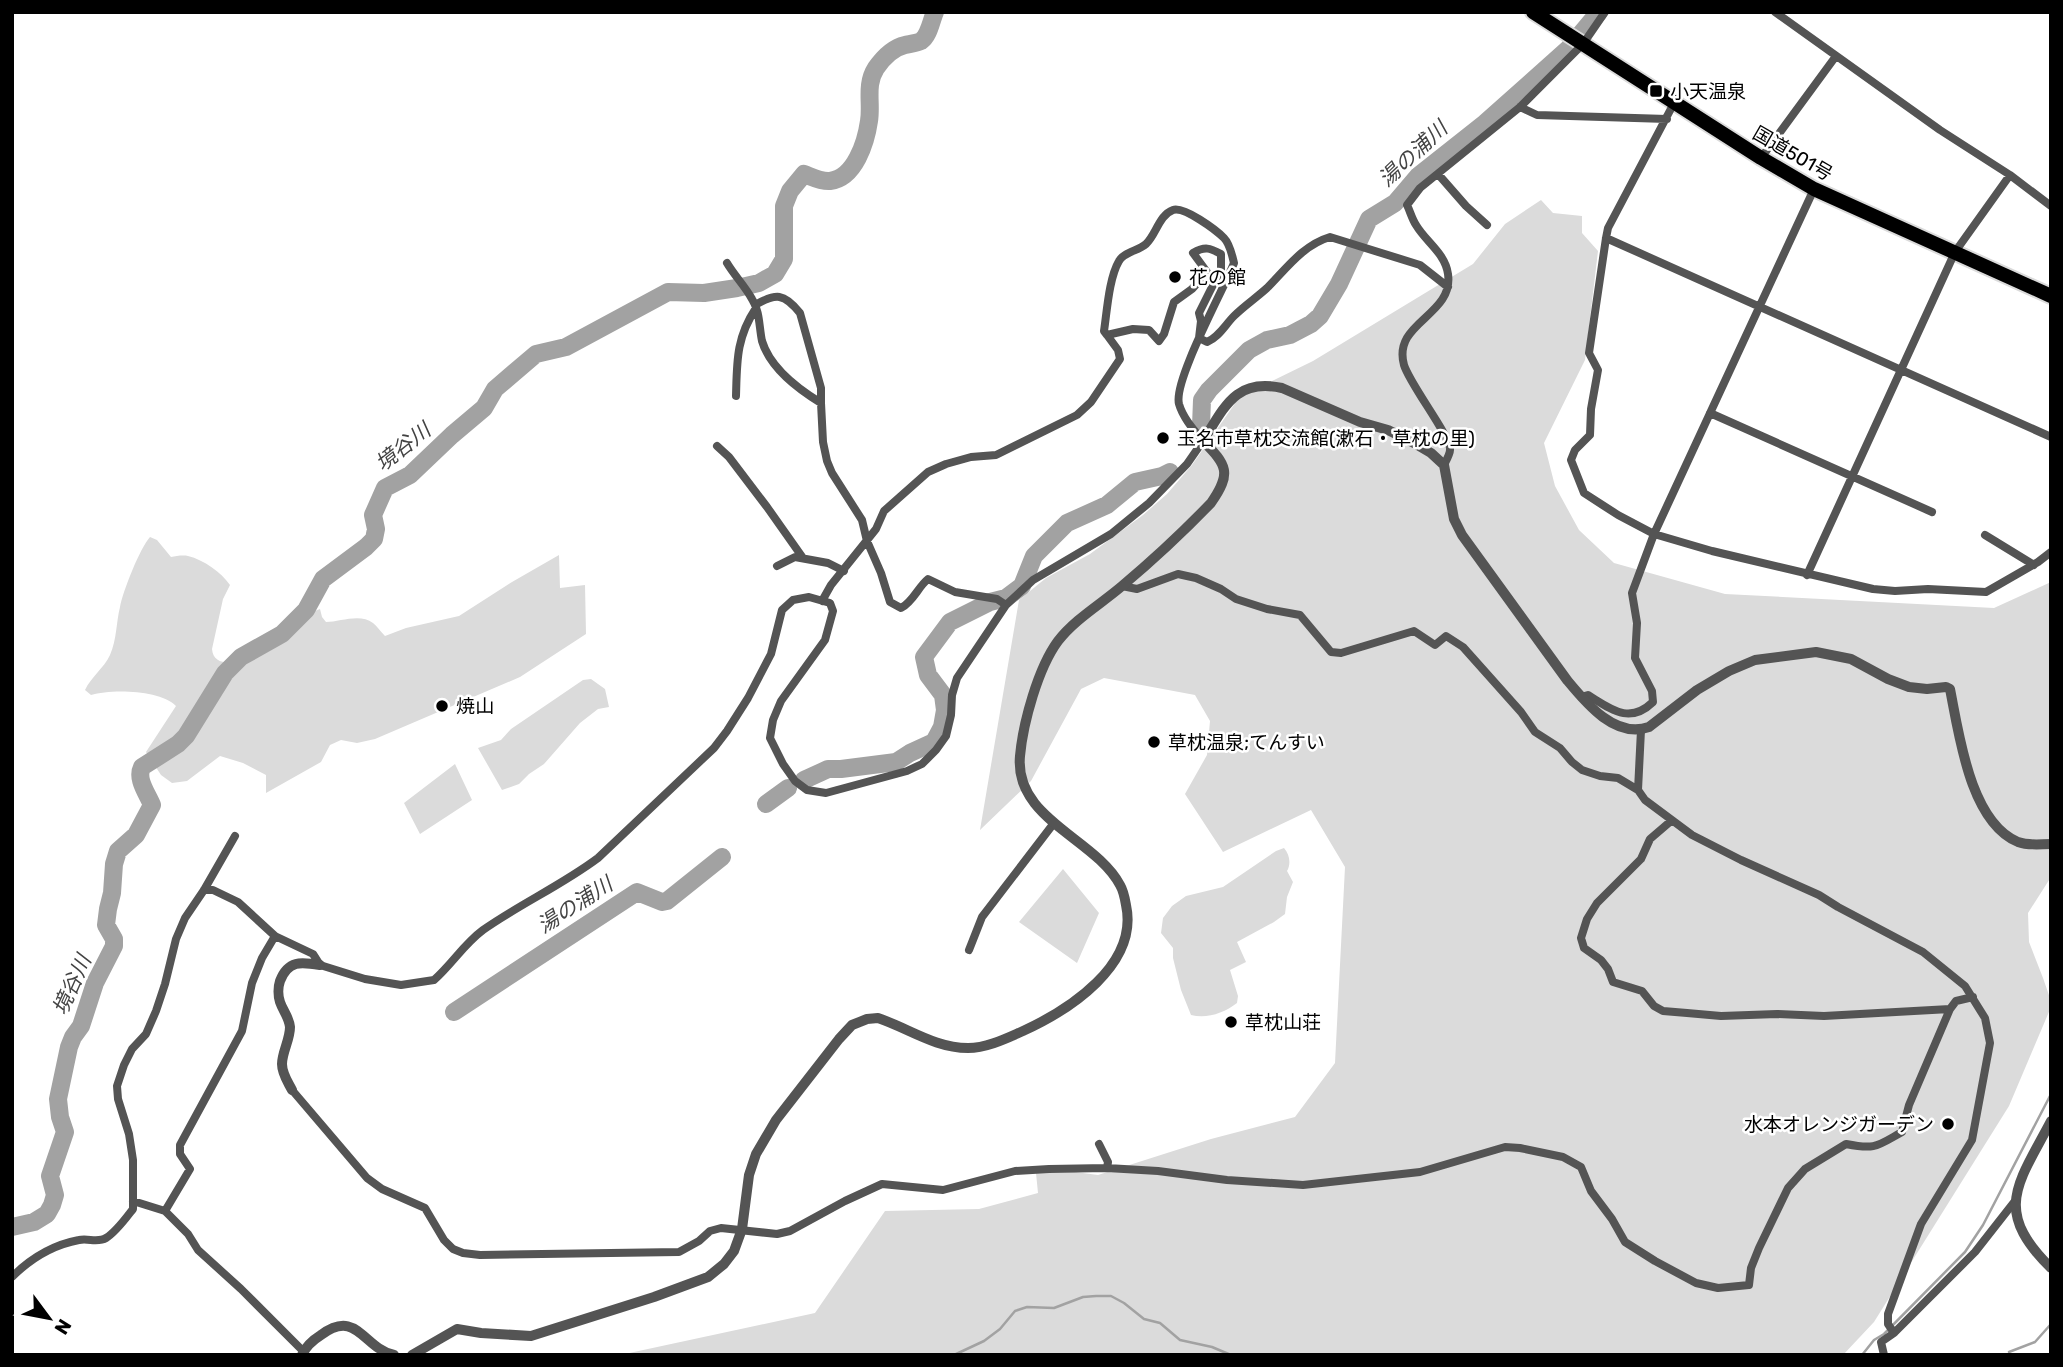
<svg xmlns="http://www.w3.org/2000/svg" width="2063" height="1367" font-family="Rubik,'Noto Sans JP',sans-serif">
  <rect width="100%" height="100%" fill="#fff"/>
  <!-- green -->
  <path fill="#dbdbdb" d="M1541 200 1553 213 1582 216V233L1598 251 1585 360 1544 443 1555 486 1579 530 1614 563 1725 594 1994 608 2051 582V877L2028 913 2029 942 2043 978 2051 1001V1007L2009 1106 1874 1322 1843 1355H620L815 1313 885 1211 979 1209 1038 1193 1036 1173 1075 1172 1098 1175 1211 1139 1295 1117 1335 1063 1345 867 1311 810 1223 852 1185 794 1207 755 1210 721 1195 695 1104 678 1081 689 1031 781 980 830 1019 600 1046 578 1090 554 1143 515 1167 494 1192 465 1236 402 1243 395 1313 361 1473 264 1505 224Z
    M150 537 157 540 171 557C176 556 183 555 188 556 204 560 221 572 230 585L223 599 212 649C214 674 254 658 269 651 275 648 272 648 277 644 281 640 286 637 290 633 301 622 305 614 320 609L322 617 326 622C340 622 360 613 373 623 377 626 381 632 385 636L406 628 459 616 512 582 559 555 560 588 585 585 586 634 520 677 375 739 357 743 341 740 330 745 321 762 266 793V775L243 763 220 756 187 781 172 783 161 775 146 752 176 706C160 690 112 689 91 695L85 690C91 677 104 668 110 655 117 639 116 623 120 607 123 591 140 548 150 537Z
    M591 679 605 689 609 707 598 709 580 723 544 764 529 774 519 784 502 790 478 748 501 740 511 729 583 680Z
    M455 764 472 800 420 834 404 803Z
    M1284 848C1290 855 1291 864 1287 871L1293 882 1287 897 1285 914 1274 922 1237 942 1246 962 1230 970 1238 996 1237 1003C1224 1013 1207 1019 1191 1015L1181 990 1173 958V948L1161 933 1163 918 1172 906 1186 896 1223 887 1276 851Z
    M1063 869 1099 913 1077 963 1019 922Z"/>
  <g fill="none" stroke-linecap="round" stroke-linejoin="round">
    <!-- stream -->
    <path stroke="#a2a2a2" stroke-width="2.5" d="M2009 1352 2035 1342 2051 1324
      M954 1355 984 1341 1000 1329 1015 1311 1027 1307 1054 1308 1083 1297 1096 1296H1111L1124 1303 1144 1319 1160 1323 1180 1340 1212 1347 1231 1355
      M1862 1355 1874 1340 1884 1334 1965 1252 1983 1225 2051 1094"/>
    <!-- river -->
    <path stroke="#a2a2a2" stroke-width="18" d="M1201 426 1202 400 1209 390 1249 350 1267 340 1290 335 1311 324 1320 316 1339 284 1369 219 1395 203 1418 176 1485 123 1568 49 1599 12
      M804 780 828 769H841L896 762 910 753 934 742 942 727 945 710 943 695 928 675 924 657 950 622 990 602 1006 598 1022 586 1034 556 1067 523 1107 505 1135 482 1162 476 1170 472
      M766 804 788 788
      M454 1012 637 892 662 902 667 901 722 857
      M12 1227 34 1222 47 1214 52 1205 55 1195 50 1176 65 1132 60 1117 58 1099 69 1047 73 1037 81 1026 95 983 114 946V939L106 925 108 909 112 893 114 864 118 851 136 835 152 805C147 793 136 779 142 767L178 744 186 736 225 673 241 657 282 634 306 610 323 579 366 547 374 539 376 529 373 515 385 488 410 475 452 435 484 408 495 389 536 354 566 347 668 292 704 293 737 288 759 283 775 274 784 259V206L790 191 804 174C812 177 822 182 830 181 855 178 866 142 869 121 872 103 865 85 876 68 883 58 892 48 905 45 909 44 917 43 921 41 929 36 931 21 935 12"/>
    <defs>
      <path id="trunk" d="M1533 12 1761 158 1814 189 2051 296"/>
    </defs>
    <!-- trunk casing -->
    <use href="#trunk" stroke="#dbdbdb" stroke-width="18"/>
    <!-- minor -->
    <path stroke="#545454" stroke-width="8" d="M1775 12 1940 130 2010 175 2051 206
      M1674 103 1608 228 1606 238 1589 353 1598 370 1591 409 1590 435 1575 450 1571 460 1584 493 1618 515 1654 534 1712 551 1873 589 1895 591 1928 589 1986 592 2038 562 2051 552
      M1520 107 1537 115 1667 119
      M1761 158 1836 56
      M1438 174 1466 206 1487 225
      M1606 238 2051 437
      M727 263C734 275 745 286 752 299 760 311 759 327 762 341 770 368 798 389 821 403L823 442 827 461 832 473 862 520 867 541 881 573 890 602 901 608C913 602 918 587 928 579L955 592 997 599 1006 605
      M755 305C776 293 784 293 800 313L821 388V403
      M736 396C737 362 736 338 756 308
      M1710 413 1932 512
      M717 446 729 457 767 507 803 558
      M1444 465C1446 461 1450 454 1450 450 1452 438 1410 385 1404 365 1392 322 1454 316 1448 274 1445 253 1426 242 1416 225 1412 219 1410 211 1407 205L1420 188 1520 107 1583 44 1605 12
      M1985 535 2034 565
      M777 566 795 557 828 563 844 571
      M1807 575 1955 252 2010 175
      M1122 586 1137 589 1178 574 1196 578 1221 589 1236 599 1267 609 1300 615 1331 652 1341 653 1414 631 1435 645 1446 636 1463 647 1521 712 1535 732 1560 748 1572 762 1582 770 1600 776 1618 778 1638 790
      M822 601 831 585 876 529 884 511 928 472 946 464 971 457 996 455 1077 415 1091 402 1120 359 1118 350 1107 335 1133 329 1149 330 1159 341 1164 334 1174 302 1192 289 1207 272 1193 253C1205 246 1210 248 1221 254V269L1199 313 1201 321 1199 338 1207 342C1219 337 1225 325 1234 316 1244 306 1256 298 1267 288 1286 269 1303 245 1330 237L1420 265 1448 287
      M1581 697 1588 695C1611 709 1629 725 1653 702L1652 691 1635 658 1637 623 1632 593 1654 534 1814 189
      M1641 730 1638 790 1645 800 1692 835 1741 860 1819 895 1838 907 1923 952 1965 986 1985 1018 1990 1043 1972 1140 1921 1224 1888 1314V1324L1894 1333
      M204 890H213L238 902 275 936 313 954 320 965 365 979 401 985 434 980C452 964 464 944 483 930 520 904 562 885 598 858L714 748 727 731 748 698 771 654 782 610 793 600 809 597 830 603 833 611 825 640 781 701 773 720 770 738 783 764 795 781 807 790 826 793 907 771 922 764 936 750 946 736 951 715 952 695 957 678 1006 605 1033 580 1111 534 1149 503 1187 464 1203 441C1194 430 1183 418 1179 404 1173 381 1223 291 1234 263 1232 255 1230 244 1224 238 1216 230 1184 206 1173 210 1159 215 1156 235 1146 244 1138 251 1124 252 1119 261 1109 278 1107 311 1104 331L1107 335
      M969 950 982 917 1054 823
      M1950 1009 1956 1001 1973 997
      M292 1090 367 1178 382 1189 425 1208 444 1240 453 1249 463 1253 480 1255 679 1252 699 1241 710 1231 721 1228 777 1234 790 1231 845 1201 882 1184 943 1190 1015 1171 1049 1169 1107 1168 1108 1162 1099 1144
      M1107 1168 1158 1171 1227 1180 1303 1185 1420 1172 1505 1147 1520 1148 1563 1157 1581 1167 1591 1191 1612 1219 1625 1242 1655 1261 1696 1283 1718 1288 1749 1285 1751 1268 1759 1248 1788 1188 1805 1169 1846 1144C1876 1150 1877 1146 1902 1132L1909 1105 1950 1009 1824 1016 1777 1014 1721 1016 1687 1013 1663 1011 1654 1006 1642 991 1613 982 1608 969 1601 960 1584 948 1581 938 1587 919 1597 903 1641 859 1650 839 1671 821
      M133 1201 165 1211 188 1234 198 1250 241 1289 303 1351
      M165 1211 190 1169 180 1154V1145L242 1031 252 983 262 958 275 936
      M12 1277C31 1258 52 1245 79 1240 88 1238 98 1243 106 1238 116 1232 126 1218 133 1209V1160L129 1134 118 1099 117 1086 124 1065 132 1049 146 1034 156 1011 165 984 176 939 185 918 204 890 235 836
      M1884 1355 1881 1342 1894 1333 1975 1252 2015 1201"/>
    <!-- tertiary -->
    <path stroke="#545454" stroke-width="10" d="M292 1090C288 1082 282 1074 282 1064 282 1052 290 1040 290 1027 289 1017 283 1011 280 1002 278 996 278 987 280 981 288 960 301 962 320 965
      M2051 1121C2018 1184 1992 1210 2051 1268
      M302 1355C306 1346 313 1340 321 1335 357 1308 363 1348 394 1355
      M412 1355 457 1329 481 1333 531 1336 654 1297 708 1277 724 1264 734 1251 742 1229 749 1175 756 1154 776 1120 839 1039 852 1025 867 1019 878 1018C908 1028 935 1048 968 1048 987 1048 1007 1038 1023 1031 1069 1010 1139 965 1126 905 1125 899 1123 890 1120 885 1095 838 1014 819 1020 756 1023 723 1038 668 1058 641 1075 619 1101 604 1122 586 1153 560 1183 532 1211 503 1232 473 1227 465 1203 441 1225 406 1236 378 1282 388L1360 422 1388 430 1414 443 1431 453 1444 465 1454 519 1462 535 1567 680C1586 703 1615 739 1649 727L1697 690 1729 671 1755 660 1816 652 1851 659 1888 679 1909 687 1927 689 1946 687 1950 689C1959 734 1970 822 2018 842 2029 846 2040 844 2051 844"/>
    <!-- trunk -->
    <use href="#trunk" stroke="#000" stroke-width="14"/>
  </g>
  <!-- markers -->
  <g fill="#000" stroke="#fff" stroke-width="2.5">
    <rect x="1649" y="84" width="14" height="14" rx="3.5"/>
    <circle cx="1175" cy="277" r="7"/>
    <circle cx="1163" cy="438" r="7"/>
    <circle cx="442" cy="706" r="7"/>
    <circle cx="1154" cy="742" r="7"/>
    <circle cx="1231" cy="1022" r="7"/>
    <circle cx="1948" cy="1124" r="7"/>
  </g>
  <g text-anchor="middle" stroke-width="5" stroke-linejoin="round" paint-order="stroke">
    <!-- poi labels -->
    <g font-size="19" fill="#000" stroke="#fff" text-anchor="start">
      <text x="1670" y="98">小天温泉</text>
      <text x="1189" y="284">花の館</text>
      <text x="1177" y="445">玉名市草枕交流館(漱石・草枕の里)</text>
      <text x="456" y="713">焼山</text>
      <text x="1168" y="749">草枕温泉;てんすい</text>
      <text x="1245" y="1029">草枕山荘</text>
      <text x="1934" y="1131" text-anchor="end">水本オレンジガーデン</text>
    </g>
    <!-- street labels -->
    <g font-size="19" fill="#000" stroke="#fff">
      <text transform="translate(1793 153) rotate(30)" y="7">国道501号</text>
    </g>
    <!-- water labels -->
    <g font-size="21" font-style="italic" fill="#434343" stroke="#fff">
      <text transform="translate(1413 154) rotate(-43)" y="7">湯の浦川</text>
      <text transform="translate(403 447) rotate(-38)" y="7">境谷川</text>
      <text transform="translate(575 905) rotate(-33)" y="7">湯の浦川</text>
      <text transform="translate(72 985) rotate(-66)" y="7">境谷川</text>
    </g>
  </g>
  <!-- border -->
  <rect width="2063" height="1367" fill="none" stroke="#000000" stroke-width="28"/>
  <!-- north arrow -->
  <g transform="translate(49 1318) rotate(122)" stroke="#ffffff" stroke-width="5" paint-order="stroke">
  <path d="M0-5L12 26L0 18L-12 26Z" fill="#000000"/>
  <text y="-10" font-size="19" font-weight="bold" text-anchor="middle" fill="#000000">N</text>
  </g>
</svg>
